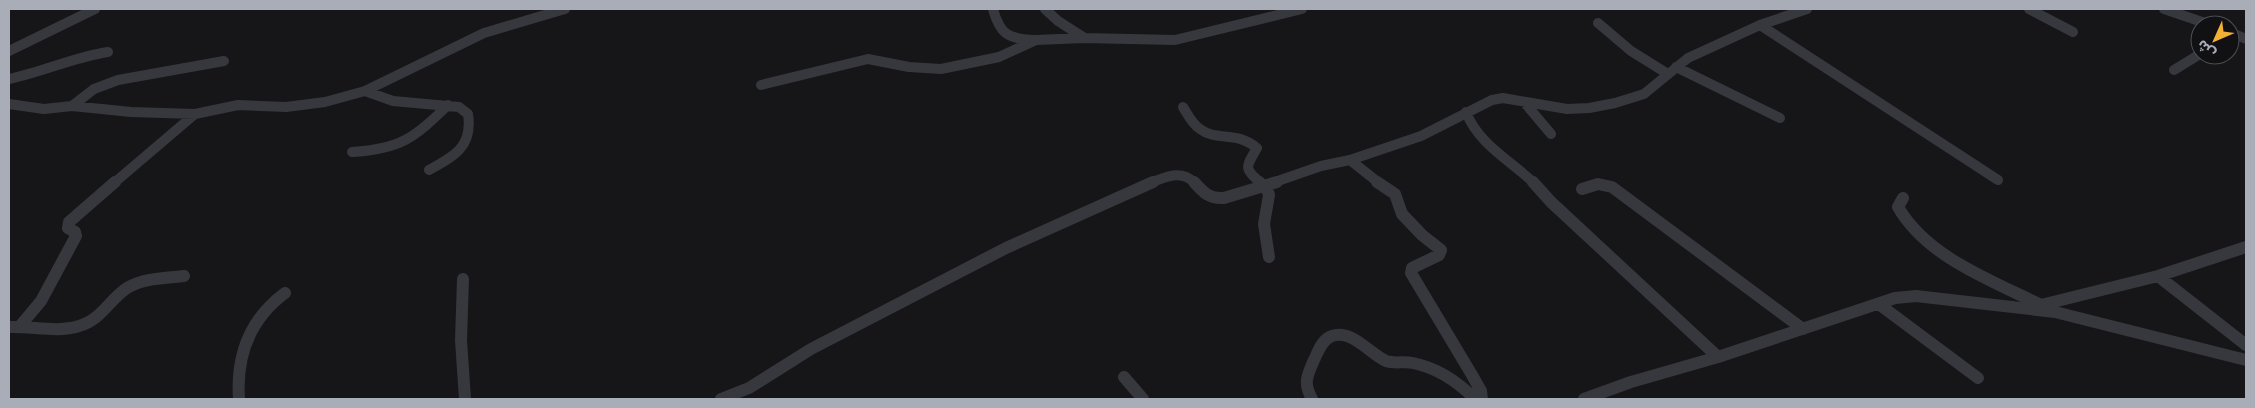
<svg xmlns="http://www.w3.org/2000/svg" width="2255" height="408" font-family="Lato,'Noto Sans Arabic',sans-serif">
  <rect width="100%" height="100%" fill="#161618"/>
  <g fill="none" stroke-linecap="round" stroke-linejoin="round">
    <!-- minor-far1 -->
    <path stroke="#37383d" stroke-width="10" d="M993 9C1000 35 1009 39 1035 40
      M1045 9 1058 21 1083 37
      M2029 9 2073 32
      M2164 9 2211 25
      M1598 23 1631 51 1668 74
      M1760 25 1998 180
      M2230 32 2246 39
      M9 51 95 9
      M1676 67 1780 118
      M2174 70 2200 54
      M9 79C43 72 74 57 108 52
      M761 85 868 59 909 67 941 69 999 57 1036 40 1084 38 1175 40 1302 9
      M365 91 393 101 459 107 468 114C473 146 455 156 429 170
      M1524 102 1551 134
      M9 104 44 109 72 106 131 112 195 114 238 105 286 107 325 102 365 91 484 33 565 9
      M72 106 94 89 118 80 224 61
      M1183 107C1188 115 1192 124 1200 129 1217 142 1235 130 1257 148 1246 167 1243 168 1261 183
      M1466 112C1479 145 1510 160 1534 183
      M352 152C401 149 414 138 448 105
      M1350 160 1379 183
      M114 183 195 114
      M1150 183C1166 177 1181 169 1195 183
      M1272 183 1321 166 1350 160 1421 136 1492 100 1503 98 1567 109 1589 108 1615 103 1644 94 1688 58 1760 25 1807 9"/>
    <!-- minor -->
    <path stroke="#37383d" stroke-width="12" d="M1194 182C1204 193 1209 199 1224 198L1277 182
      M1259 182 1267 189 1269 195 1264 224 1269 257
      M1377 182 1395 194 1402 214 1422 235 1441 250 1439 255 1412 268 1411 273 1472 375 1481 391 1482 399
      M1533 182 1551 202 1718 357
      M1582 189 1598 184 1612 187 1803 329
      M1903 198 1898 207C1928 259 1996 282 2047 308
      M2158 276 2246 345
      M463 279 461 340 465 399
      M1880 305 1978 378
      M2041 305 2158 276 2246 247
      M20 326 41 301 76 236 75 232 68 228 69 222 115 182
      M9 327C32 326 57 333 79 326 101 320 109 300 127 288 144 278 165 278 184 276
      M1124 377 1143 399
      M239 399C236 356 250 319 285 293
      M721 399 749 388 811 349 1006 248 1153 182
      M1312 399C1303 383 1307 376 1314 360 1318 352 1322 339 1332 336 1352 329 1370 354 1386 361 1395 364 1404 361 1413 363 1438 368 1457 381 1475 399
      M1584 399 1631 382 1718 357 1895 298 1916 296 2055 312 2246 360"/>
  </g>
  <!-- border -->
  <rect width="2255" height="408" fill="none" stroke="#a8adb8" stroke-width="20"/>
  <!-- north arrow -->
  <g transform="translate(2215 40) rotate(225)"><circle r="24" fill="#111113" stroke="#4d4f55"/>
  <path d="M0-4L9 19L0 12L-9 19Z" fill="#f2b134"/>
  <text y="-8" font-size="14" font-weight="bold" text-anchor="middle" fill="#a8adb8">ش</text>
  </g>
</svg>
